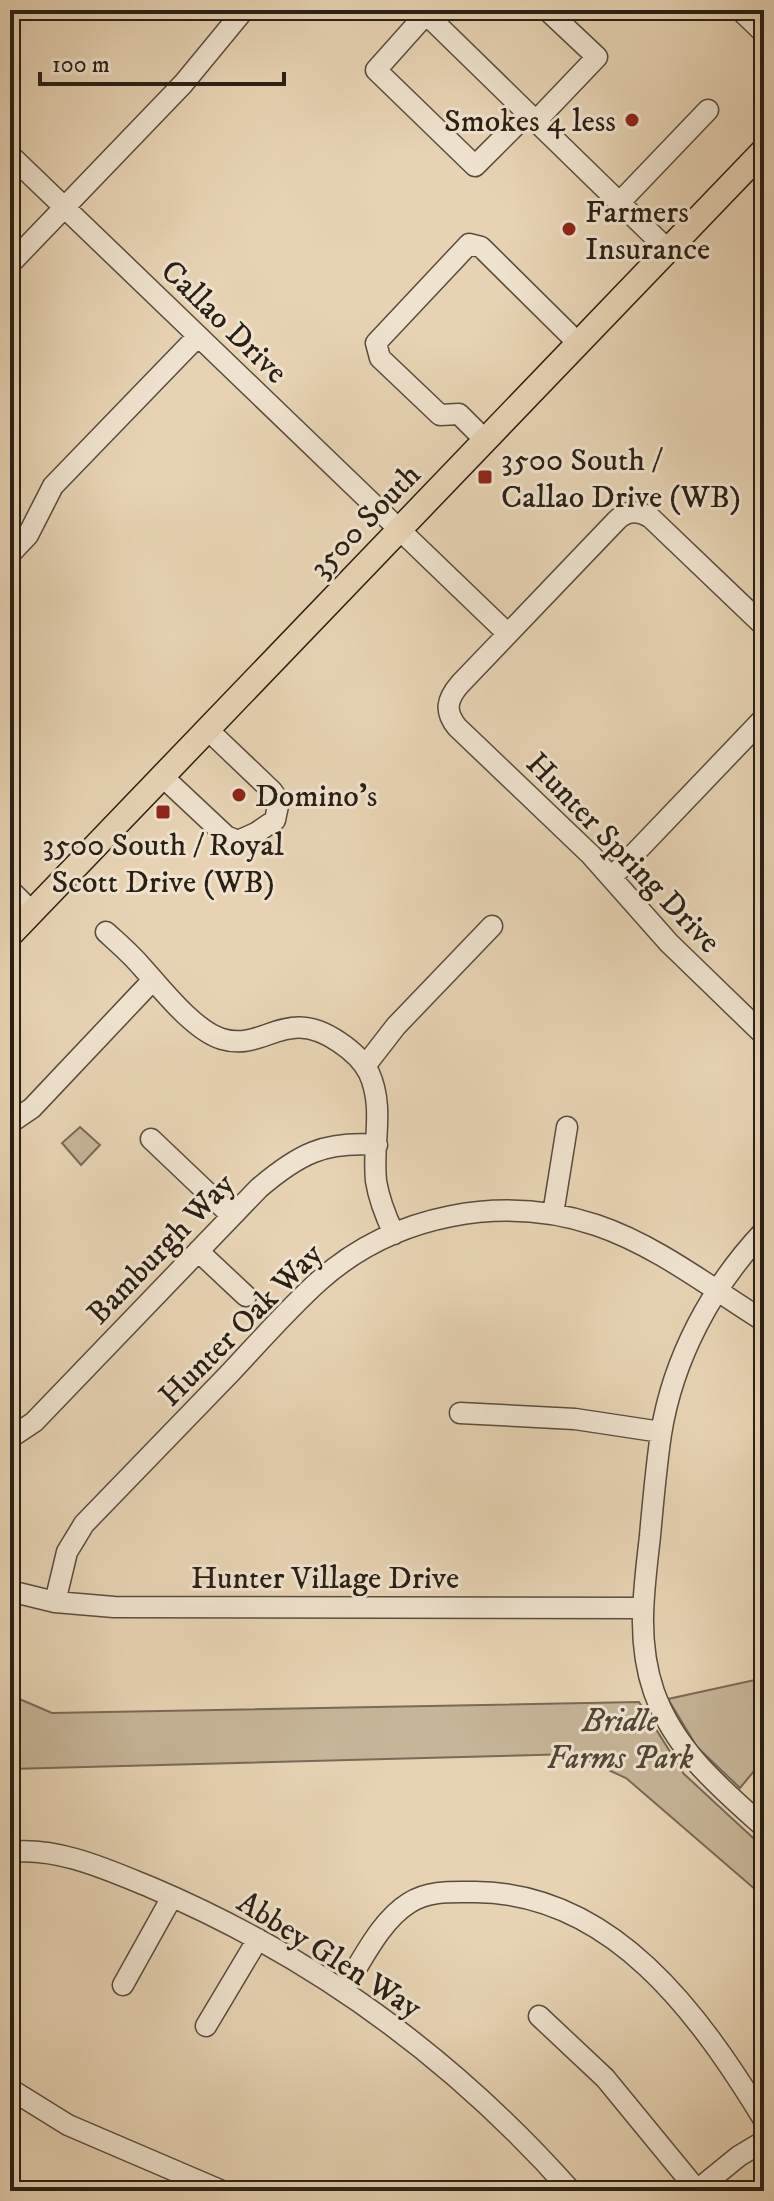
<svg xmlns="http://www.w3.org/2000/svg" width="774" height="2201" font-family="'IM FELL DW Pica',serif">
  <rect width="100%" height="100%" fill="#e7d3b4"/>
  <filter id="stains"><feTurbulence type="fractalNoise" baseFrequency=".0025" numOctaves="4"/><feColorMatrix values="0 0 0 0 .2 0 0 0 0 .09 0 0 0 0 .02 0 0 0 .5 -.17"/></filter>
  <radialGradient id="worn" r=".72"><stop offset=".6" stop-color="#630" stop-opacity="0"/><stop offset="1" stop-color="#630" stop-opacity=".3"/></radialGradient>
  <!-- green -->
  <path fill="#c7b599" stroke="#786a57" stroke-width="2" d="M80 1127 100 1145 81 1165 62 1143Z
    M764 1678V1759L740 1788 697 1747 668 1699Z
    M10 1695 52 1713 639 1702 684 1774 764 1848V1897L626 1778 574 1754 10 1769Z"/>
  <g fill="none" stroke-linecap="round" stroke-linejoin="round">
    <defs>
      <path id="minor" d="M740 10 764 33
        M527 114 475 166 376 70 426 14 668 250
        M535 122 597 57 547 10
        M10 155 508 634
        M619 203 708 110
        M10 264 183 84 244 10
        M485 440 459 414 440 415 380 358 376 343 469 244 481 247 578 343
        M10 554 28 535 53 486 198 336
        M764 626 651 518C638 510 627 510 616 521L460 684C447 699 444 711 457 727L591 855 669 943 764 1035
        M162 776 226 836 238 841 256 833 275 820 279 801 272 791 207 729
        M612 877 764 718
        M10 890 32 912
        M106 932C118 943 131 954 141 966 161 988 193 1030 222 1039 265 1052 285 1005 339 1042 351 1050 362 1059 369 1073 385 1108 372 1144 376 1181 379 1200 386 1217 394 1234
        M365 1066 396 1026 492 926
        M10 1123 32 1108 152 981
        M151 1139 232 1216
        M553 1214 567 1127
        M764 1231C712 1286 673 1358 661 1434 656 1468 653 1502 650 1536 644 1590 636 1640 654 1692 675 1750 719 1787 764 1827
        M198 1251 246 1296
        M460 1413 575 1419 661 1432
        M10 1438 34 1422 259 1188C299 1154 324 1141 377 1145
        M10 1591 55 1602 114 1607 641 1608
        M55 1602 67 1552 84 1524C133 1473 182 1423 231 1372 260 1341 288 1309 319 1281 394 1214 502 1194 596 1225 656 1245 711 1288 764 1321
        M10 1852C58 1847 106 1869 150 1887 313 1956 454 2059 571 2191
        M123 1985 172 1897
        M343 1990C362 1961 380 1921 409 1903 429 1890 453 1892 475 1892 613 1893 699 2014 764 2120
        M539 2016 605 2078 697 2190
        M206 2026 258 1939
        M10 2089 68 2125 222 2191
        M696 2191 739 2156 764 2141"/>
      <path id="major" d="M10 935 764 150"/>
    </defs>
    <!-- minor casing -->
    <use href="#minor" stroke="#594d3d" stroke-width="23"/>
    <!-- major casing -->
    <use href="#major" stroke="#2a2015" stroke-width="27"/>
    <!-- minor -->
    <use href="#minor" stroke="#efe2ce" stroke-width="20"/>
    <!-- major -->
    <use href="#major" stroke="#e7d3b4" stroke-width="24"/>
  </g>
  <!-- markers -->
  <g fill="#8f2418" stroke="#efe2ce" stroke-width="3">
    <circle cx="632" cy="120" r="8"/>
    <circle cx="569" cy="229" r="8"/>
    <rect x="477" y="469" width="16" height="16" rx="4"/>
    <circle cx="239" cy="795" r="8"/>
    <rect x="155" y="804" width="16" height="16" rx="4"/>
  </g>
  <g text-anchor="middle" stroke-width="6" stroke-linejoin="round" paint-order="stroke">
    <!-- poi labels -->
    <g font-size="32" fill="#2a2015" stroke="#efe2ce" text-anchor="start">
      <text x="616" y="131" text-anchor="end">Smokes 4 less</text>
      <text x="585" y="222">Farmers<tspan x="585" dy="37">Insurance</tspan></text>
      <text x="501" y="470">3500 South /<tspan x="501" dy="37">Callao Drive (WB)</tspan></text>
      <text x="255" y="806">Domino's</text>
      <text x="163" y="855" text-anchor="middle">3500 South / Royal<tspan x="163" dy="37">Scott Drive (WB)</tspan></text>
    </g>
    <!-- street labels -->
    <g font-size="32" fill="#2a2015" stroke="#efe2ce">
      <text transform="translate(225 321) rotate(44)" y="11">Callao Drive</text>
      <text transform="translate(364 520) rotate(-46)" y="11">3500 South</text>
      <text transform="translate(624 852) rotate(46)" y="11">Hunter Spring Drive</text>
      <text transform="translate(160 1248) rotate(-46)" y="11">Bamburgh Way</text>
      <text transform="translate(240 1324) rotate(-45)" y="11">Hunter Oak Way</text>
      <text x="325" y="1588">Hunter Village Drive</text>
      <text transform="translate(330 1954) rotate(32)" y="11">Abbey Glen Way</text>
    </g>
    <!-- park labels -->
    <g font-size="32" font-style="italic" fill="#514536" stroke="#efe2ce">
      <text x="620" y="1731">Bridle<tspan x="620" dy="37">Farms Park</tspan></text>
    </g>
  </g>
  <!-- margin -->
  <rect width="774" height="2201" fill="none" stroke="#e7d3b4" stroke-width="40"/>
  <rect x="12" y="12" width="750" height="2177" fill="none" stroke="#2a2015" stroke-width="4"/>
  <rect x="20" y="20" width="734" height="2161" fill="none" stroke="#2a2015" stroke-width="2"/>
  <!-- scale -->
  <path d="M40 72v12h244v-12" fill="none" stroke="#2a2015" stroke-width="4"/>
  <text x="52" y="72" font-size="24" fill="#2a2015" stroke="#efe2ce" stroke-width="6" paint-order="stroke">100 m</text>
  <rect width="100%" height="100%" filter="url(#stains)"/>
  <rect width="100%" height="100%" fill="url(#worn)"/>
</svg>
